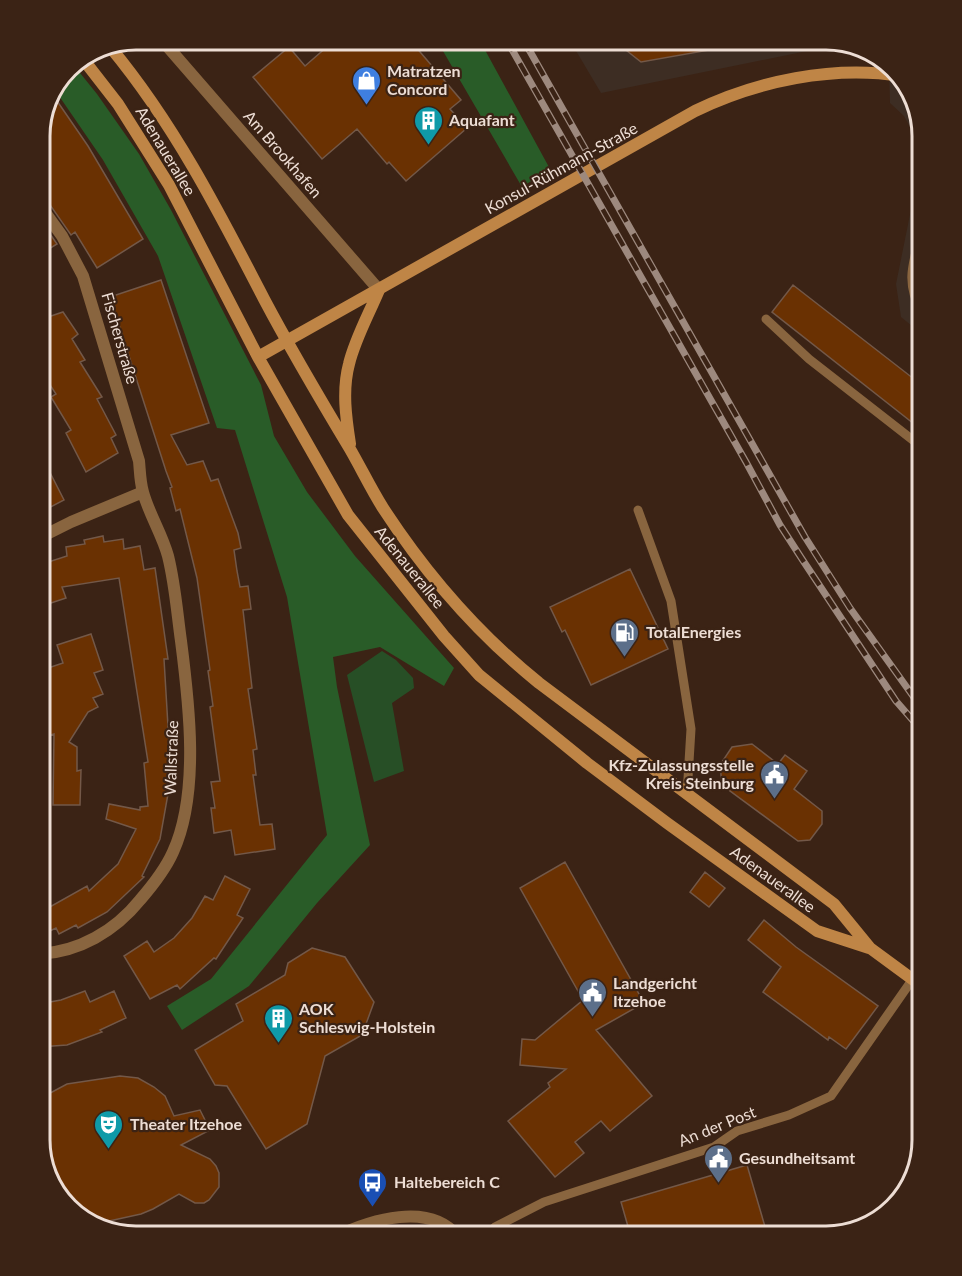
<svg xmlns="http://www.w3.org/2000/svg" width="962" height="1276" font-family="Lato,sans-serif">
  <rect width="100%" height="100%" fill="#3b2315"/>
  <!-- commercial -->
  <path fill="#3d2d23" d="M569 39H832L846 43 601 93Z
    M889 65 907 82 923 136V335L901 317 896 284 921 160 917 140 904 116 890 103Z"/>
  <!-- green -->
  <path fill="#274f26" d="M382 651 396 660 413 678 414 688 392 703 404 771 374 782 347 675Z"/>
  <!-- forest -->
  <path fill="#295c28" d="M436 39H479L550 169 522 187Z
    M72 63 97 94 139 154 171 210 261 385 274 436 307 492 355 556 454 668 444 686 380 647 333 657 337 687 370 845 317 903 249 986 182 1030 167 1006 211 979 327 835 287 597 235 430 217 428 158 256 103 160 57 93Z"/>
  <!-- building -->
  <path fill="#6a3102" stroke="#735848" stroke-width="1.5" d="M336 39H409L461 100 450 109 467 128 406 181 389 162 387 164 357 129 322 159 253 77 289 47 305 66Z
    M612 39H720L721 48 641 62Z
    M55 98 88 146 143 239 97 268 75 232 71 235 46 199 39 196V129Z
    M39 218 57 244 39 255Z
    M161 280 209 423 171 435 187 465 203 461 211 481 218 479 238 533 241 548 234 550 237 571 240 587 248 586 251 609 243 610 252 688 248 689 257 749 253 750 256 775H253L260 825 272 824 275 849 235 855 231 830 214 833 211 808H215L211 782 220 781 210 707 213 706 208 671 210 670 197 578 180 509 176 511 170 488 172 487 166 471 110 297Z
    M793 285 923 386V431L772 312Z
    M63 312 78 334 72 339 85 360 80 362 102 397 97 399 116 435 111 438 118 453 86 472 66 433 71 430 51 397 56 394 39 368V320Z
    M39 451 64 500 39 513Z
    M103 536 104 542 123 539 124 549 140 546 144 570 155 568 168 659H164L171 777 160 839 142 876 144 877 107 912 78 928 76 925 59 934 56 928 39 936V913L87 886 89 891 118 864 136 829 106 819 109 804 140 810V807L148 806 144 763 148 762 119 578 62 587 66 598 39 607V565L67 556 66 547 85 544 84 540Z
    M630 569 668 649 591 685 565 630 562 632 550 607Z
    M91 634 103 670 94 673 103 694 93 698 98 707 88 712 69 742 77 747V771L81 770 80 805H53L54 734 39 738V671L63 663 57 645Z
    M752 744 778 764 785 755 807 771 794 789 822 811V824L810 840 798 841 722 785 720 765 732 747Z
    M565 862 644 1003 596 1030 652 1096 610 1131 601 1121 575 1142 584 1153 555 1177 508 1121 550 1087 548 1083 566 1069 520 1065 522 1039 535 1040 583 1000 520 888Z
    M705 872 725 888 709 907 690 892Z
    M225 876 250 889 237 915 243 918 216 959 214 958 180 989 177 985 150 999 124 956 147 941 154 952 174 938 192 918 205 896 213 900Z
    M764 920 796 947 878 1006 846 1049 829 1037 828 1040 763 992 781 967 748 940Z
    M312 948 345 957 374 1002 362 1035 325 1056 307 1124 266 1149 227 1086 215 1085 195 1050 243 1021 236 1004 285 975 288 963Z
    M85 991 90 1002 114 991 126 1018 100 1030 102 1032 67 1045 39 1047V1004L61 1000Z
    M120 1076 138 1078 154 1087 165 1096 174 1116 200 1110 210 1130 181 1145 210 1159 216 1166 219 1173V1187L209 1200 204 1203H195L179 1194 153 1209 141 1214 91 1225 87 1224 55 1194 39 1140V1099L67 1084Z
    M747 1165 768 1237H649L647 1232 631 1237 621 1202Z"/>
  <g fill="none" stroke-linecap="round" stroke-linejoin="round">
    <!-- lane -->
    <path stroke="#89653f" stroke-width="9" d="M766 319 809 359 923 448
      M638 510 671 601 691 729 687 795
      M484 1237 495 1227 544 1202 714 1147 737 1131 789 1115 831 1096 912 980"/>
    <!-- street -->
    <path stroke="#89653f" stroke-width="12" d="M161 39 379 290
      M923 312C906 280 915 263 923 231
      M39 538 71 522 143 492
      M39 954C79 952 115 931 140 900 153 885 165 870 173 852 200 793 189 703 181 641 177 612 175 584 168 556 162 534 149 514 143 492 140 482 140 471 139 461L83 276 62 236 39 204
      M335 1237C370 1220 430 1201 458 1237"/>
    <!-- secondary -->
    <path stroke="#bf8546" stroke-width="12" d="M111 48C174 124 219 212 264 299 291 350 320 399 350 449 361 468 371 489 383 508 426 574 478 634 539 683L834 904 870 948 923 987
      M83 59 118 104 169 185 258 357 348 515 444 636 479 675 587 763 667 823 817 931 869 948
      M910 93 915 118 920 125
      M258 357 695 111C757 81 833 65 901 76
      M350 444C346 418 342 390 349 364 355 339 369 314 379 290"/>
    <defs>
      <path id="rail" d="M506 39 746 462 780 525 802 559 896 701 923 732
        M523 39 805 537 850 608 923 710"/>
    </defs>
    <!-- rail casing -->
    <use href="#rail" stroke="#9d897e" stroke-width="7"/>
    <!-- rail -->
    <use href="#rail" stroke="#3b2315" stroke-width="4.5" stroke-dasharray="14" stroke-linecap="butt"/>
  </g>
  <!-- icons -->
  <defs>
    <symbol id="shop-pin" viewBox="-11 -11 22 30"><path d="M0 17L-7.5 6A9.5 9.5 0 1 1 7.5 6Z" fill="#3f7fe0" stroke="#3b2315"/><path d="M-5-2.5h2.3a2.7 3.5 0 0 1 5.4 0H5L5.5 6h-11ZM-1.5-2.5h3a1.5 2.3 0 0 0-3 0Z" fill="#fff"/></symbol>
    <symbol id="building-pin" viewBox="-11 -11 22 30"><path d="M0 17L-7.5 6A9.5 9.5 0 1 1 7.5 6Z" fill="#0f9aa8" stroke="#3b2315"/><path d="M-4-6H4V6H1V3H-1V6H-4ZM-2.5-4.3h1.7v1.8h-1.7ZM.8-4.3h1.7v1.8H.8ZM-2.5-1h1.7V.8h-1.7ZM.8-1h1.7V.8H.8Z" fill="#fff"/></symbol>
    <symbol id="fuel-pin" viewBox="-11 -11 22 30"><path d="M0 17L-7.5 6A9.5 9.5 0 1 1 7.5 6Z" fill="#5c6f8a" stroke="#3b2315"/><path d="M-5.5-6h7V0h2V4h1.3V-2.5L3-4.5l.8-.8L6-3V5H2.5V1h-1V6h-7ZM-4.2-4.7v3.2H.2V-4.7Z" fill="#fff"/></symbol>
    <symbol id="civic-pin" viewBox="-11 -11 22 30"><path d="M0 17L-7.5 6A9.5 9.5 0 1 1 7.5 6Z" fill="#5c6f8a" stroke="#3b2315"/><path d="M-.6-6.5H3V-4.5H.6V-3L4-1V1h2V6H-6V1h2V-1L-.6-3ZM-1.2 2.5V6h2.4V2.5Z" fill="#fff"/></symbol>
    <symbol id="theatre-pin" viewBox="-11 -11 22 30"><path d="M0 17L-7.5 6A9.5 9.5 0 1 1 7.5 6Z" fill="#0f9aa8" stroke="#3b2315"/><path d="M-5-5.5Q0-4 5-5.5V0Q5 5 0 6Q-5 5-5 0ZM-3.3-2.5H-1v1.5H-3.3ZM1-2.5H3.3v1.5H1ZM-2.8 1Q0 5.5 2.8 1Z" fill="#fff"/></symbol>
    <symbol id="bus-pin" viewBox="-11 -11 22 30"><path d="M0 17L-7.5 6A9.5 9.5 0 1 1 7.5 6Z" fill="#1a4fb4" stroke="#3b2315"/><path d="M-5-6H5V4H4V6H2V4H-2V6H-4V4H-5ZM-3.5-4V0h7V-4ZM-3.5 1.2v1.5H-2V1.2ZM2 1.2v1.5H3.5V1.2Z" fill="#fff"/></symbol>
  </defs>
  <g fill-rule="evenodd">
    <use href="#shop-pin" x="350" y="64" width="33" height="45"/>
    <use href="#building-pin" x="412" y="104" width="33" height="45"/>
    <use href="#fuel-pin" x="608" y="616" width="33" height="45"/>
    <use href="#civic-pin" x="758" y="758" width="33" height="45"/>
    <use href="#civic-pin" x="576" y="976" width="33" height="45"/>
    <use href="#building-pin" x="262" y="1002" width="33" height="45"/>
    <use href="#theatre-pin" x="92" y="1108" width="33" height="45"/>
    <use href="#civic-pin" x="702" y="1142" width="33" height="45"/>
    <use href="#bus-pin" x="356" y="1166" width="33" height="45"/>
  </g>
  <g text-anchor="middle" stroke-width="4.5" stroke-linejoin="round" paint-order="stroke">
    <!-- poi labels -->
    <g font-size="16" font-weight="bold" fill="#edddd4" stroke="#3b2315" text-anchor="start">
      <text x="387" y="77">Matratzen<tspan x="387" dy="18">Concord</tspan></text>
      <text x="449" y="126">Aquafant</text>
      <text x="646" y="638">TotalEnergies</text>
      <text x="754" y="771" text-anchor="end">Kfz-Zulassungsstelle<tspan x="754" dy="18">Kreis Steinburg</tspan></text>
      <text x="613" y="989">Landgericht<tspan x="613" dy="18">Itzehoe</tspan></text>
      <text x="299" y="1015">AOK<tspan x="299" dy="18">Schleswig-Holstein</tspan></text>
      <text x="130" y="1130">Theater Itzehoe</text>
      <text x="739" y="1164">Gesundheitsamt</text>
      <text x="394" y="1188">Haltebereich C</text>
    </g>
    <!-- street labels -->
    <g font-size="16" fill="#edddd4" stroke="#3b2315">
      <text transform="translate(166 151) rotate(59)" y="6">Adenauerallee</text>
      <text transform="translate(283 154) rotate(49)" y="6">Am Brookhafen</text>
      <text transform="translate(561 168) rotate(-29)" y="6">Konsul-Rühmann-Straße</text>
      <text transform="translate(120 338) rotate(74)" y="6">Fischerstraße</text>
      <text transform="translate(410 567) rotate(51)" y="6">Adenauerallee</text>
      <text transform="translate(171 758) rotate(-88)" y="6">Wallstraße</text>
      <text transform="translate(773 879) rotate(36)" y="6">Adenauerallee</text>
      <text transform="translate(717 1126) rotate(-22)" y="6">An der Post</text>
    </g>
  </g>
  <!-- crop -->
  <path d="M0 0H962V1276H0ZM136 50H826A86 86 0 0 1 912 136V1140A86 86 0 0 1 826 1226H136A86 86 0 0 1 50 1140V136A86 86 0 0 1 136 50Z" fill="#3b2315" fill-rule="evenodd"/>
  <path fill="none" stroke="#edddd4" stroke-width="3" d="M136 50H826A86 86 0 0 1 912 136V1140A86 86 0 0 1 826 1226H136A86 86 0 0 1 50 1140V136A86 86 0 0 1 136 50Z"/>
</svg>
